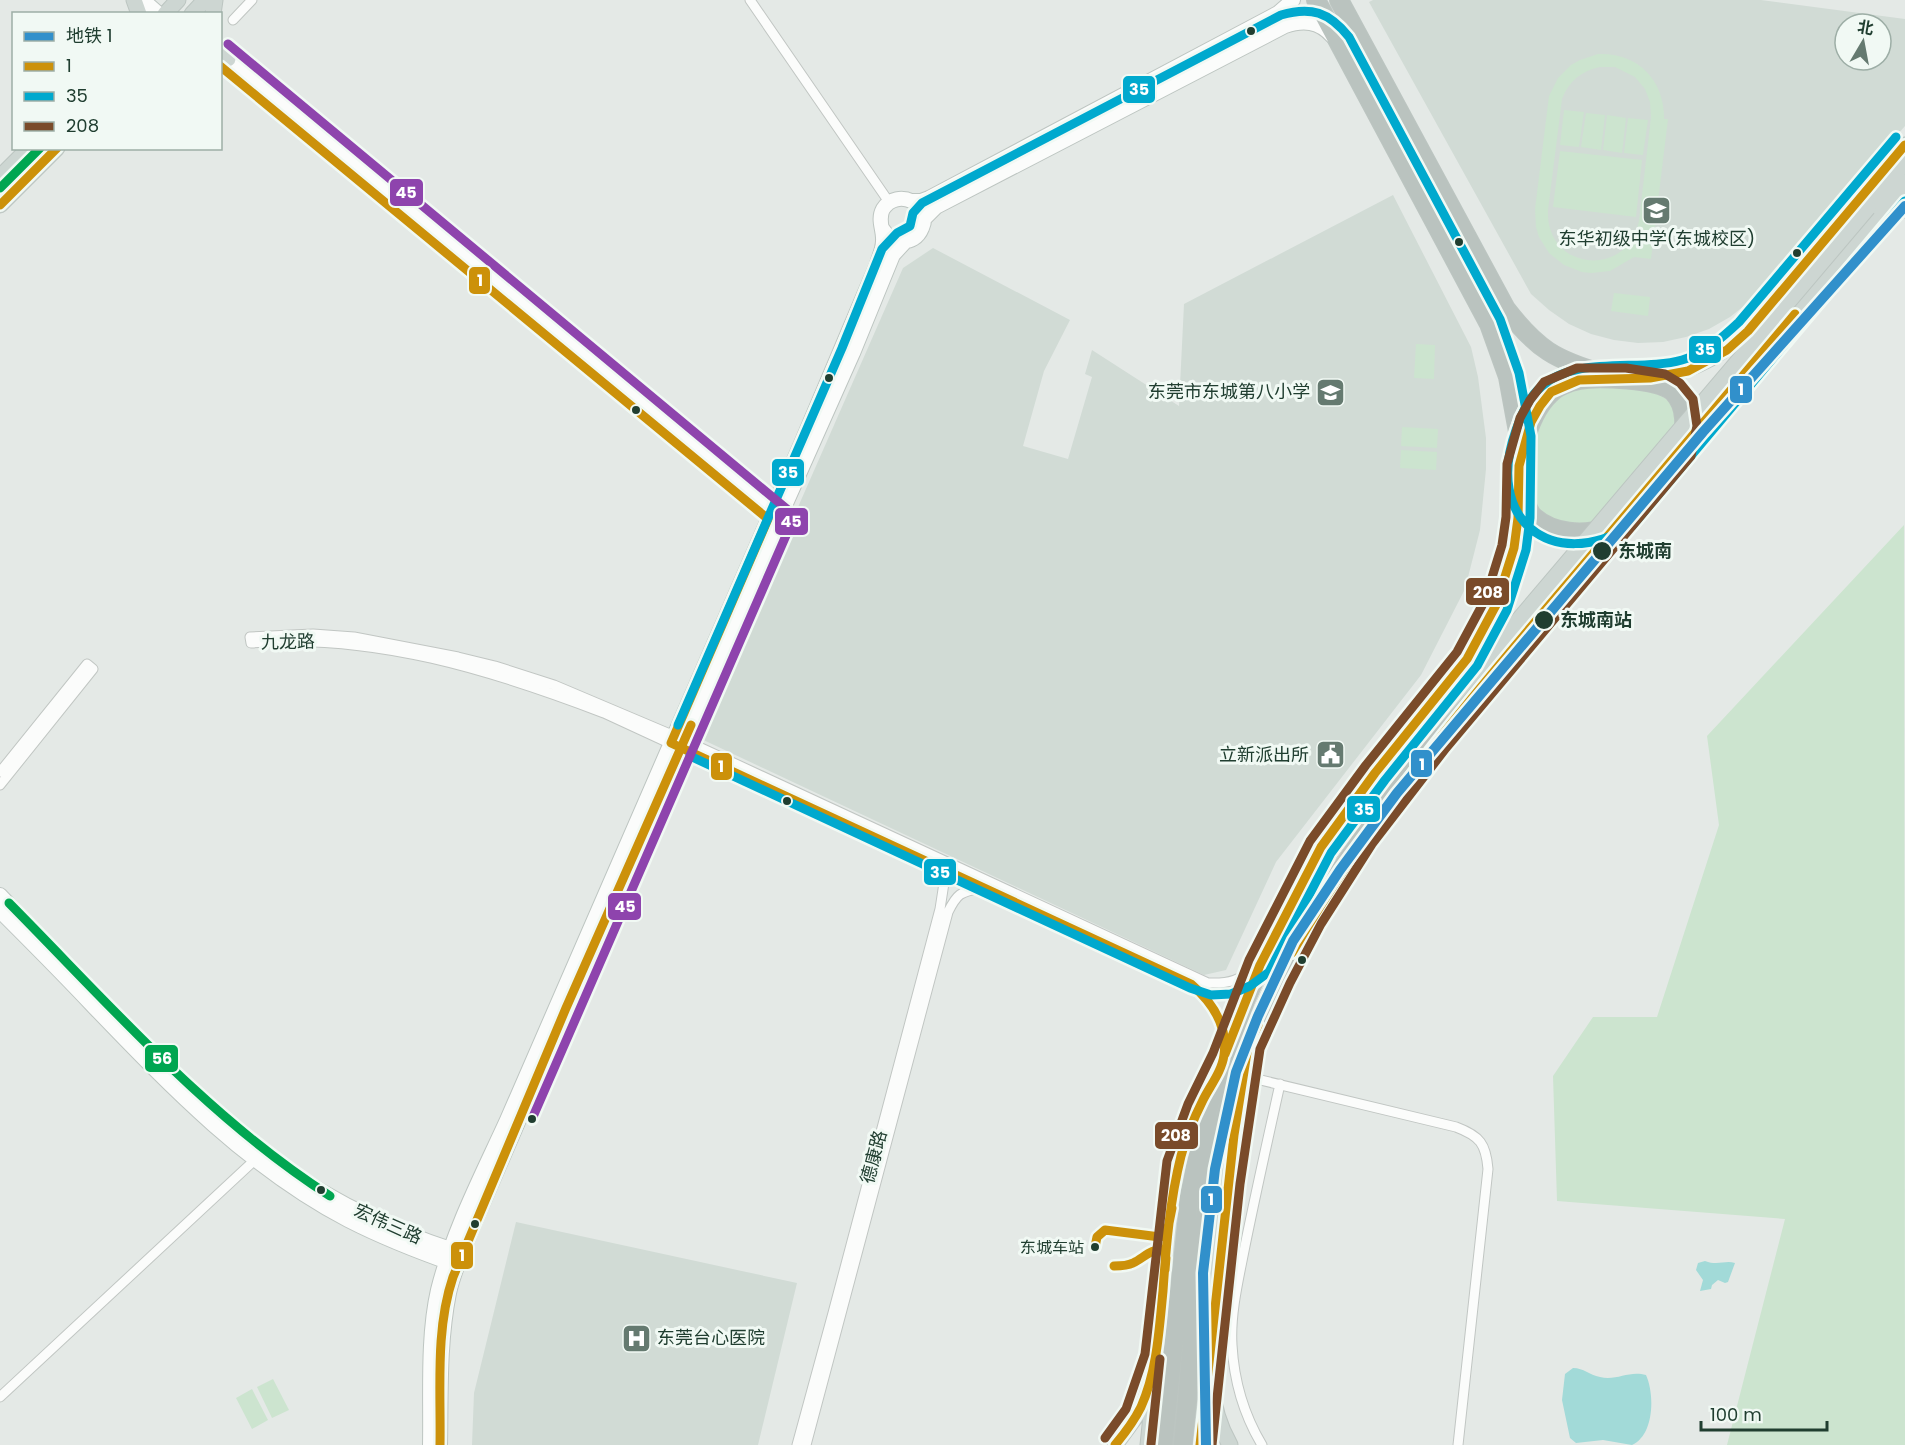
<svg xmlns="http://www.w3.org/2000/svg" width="1905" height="1445" font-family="Poppins,'Noto Sans SC',sans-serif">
  <rect width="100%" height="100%" fill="#e4e9e6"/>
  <!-- built -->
  <path fill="#d1dbd5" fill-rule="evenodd" d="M1373 0H1761L1905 19V126L1749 302 1730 317 1709 329 1686 337 1663 342 1638 343 1614 340 1591 334 1569 324 1549 310 1531 294 1369 2ZM1845 24H1881V60H1845Z
    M1393 195 1471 347 1478 377 1486 438V469L1480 530 1465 589 1421 675 1276 862 1226 970 1204 975 697 737 903 268 933 248 1070 320 1044 371 1023 446 1068 459 1092 377 1085 374 1092 350 1179 406 1184 304Z
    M516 1222 797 1283 758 1445H472L474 1393Z"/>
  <!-- green -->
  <path fill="#cce4cf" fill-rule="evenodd" d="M1598 54C1637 52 1665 80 1664 119H1668L1651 259 1634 257 1610 271 1591 273 1582 272 1564 265 1549 253 1539 237 1536 227 1535 209 1549 96 1558 78 1571 65 1580 60ZM1600 67H1615L1635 77 1645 89 1650 102 1651 117 1639 221C1627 280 1545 270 1548 210L1562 99C1569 81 1581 71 1600 67Z
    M1564 110 1584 112 1579 147 1560 145Z
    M1586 113 1605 115 1601 150 1581 147Z
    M1607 115 1626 118 1622 153 1603 150Z
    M1628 118 1648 120 1643 155 1624 153Z
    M1560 151 1642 160 1636 217 1553 207Z
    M1614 293 1650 297 1648 316 1611 311Z
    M1416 344 1435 345 1434 379 1414 378Z
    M1579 386 1654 390 1670 402 1676 415 1679 436 1607 523 1565 526 1533 510C1531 480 1521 433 1542 408 1551 398 1567 392 1579 386Z
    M1402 427 1438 429 1437 448 1401 446Z
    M1401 450 1437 452 1436 470 1400 468Z
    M1904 525 1905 1445H1727L1785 1219 1557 1201 1553 1076 1593 1017H1657L1719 825 1707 736Z
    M273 1379 289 1410 272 1418 257 1387Z
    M252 1389 268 1420 252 1429 236 1398Z"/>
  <!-- water -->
  <path fill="#a2dad8" d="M1705 1261C1718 1266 1725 1260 1735 1263L1728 1282 1725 1283 1718 1280 1712 1285 1711 1289 1700 1291 1703 1280 1696 1270 1698 1263Z
    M1573 1368C1584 1368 1589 1375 1600 1377 1617 1381 1629 1370 1646 1375 1655 1395 1654 1435 1632 1445L1603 1440 1576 1443 1570 1438 1562 1400 1565 1374Z"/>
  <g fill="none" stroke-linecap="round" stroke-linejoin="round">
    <defs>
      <path id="street" d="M750 0 889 202
        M233 20 252 0
        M1890 200 1905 213
        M0 772 87 664 93 669 0 785
        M1224 1046C1224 1019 1212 1000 1191 984L604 713C492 670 373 633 251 643L250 637 313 634 354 637 458 657 495 666 554 685 684 740 1208 983C1231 984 1239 980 1257 967
        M1244 1076 1456 1127C1480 1136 1486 1144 1488 1169L1458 1445
        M0 1397 258 1157
        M797 1445 833 1313 940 909 944 883 938 868
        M806 1445 948 912C957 894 960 892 980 888
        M1262 1445C1244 1415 1234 1381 1232 1345 1230 1313 1239 1277 1245 1246 1256 1192 1268 1138 1280 1084"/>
      <path id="secondary" d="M143 0 159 14
        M221 54 778 517
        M913 201H921L929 198 1278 13 1293 0
        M924 219 936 207 1285 26C1303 20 1319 21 1332 36
        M0 895C80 979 159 1070 250 1142 311 1191 384 1228 459 1252
        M0 911C31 942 62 973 92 1005 169 1085 248 1168 348 1220 383 1238 419 1252 456 1265
        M430 1445C431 1396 427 1338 438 1290 453 1230 482 1175 507 1120L801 444 877 264C879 257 883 249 883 241 884 230 877 220 883 209 897 187 933 204 922 228 914 248 891 243 882 228
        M440 1445C441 1395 439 1343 449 1293 454 1270 465 1246 474 1224L767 546 853 353 893 255 905 242"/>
      <path id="primary" d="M134 0 139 14
        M165 14 178 0
        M192 14 205 0
        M213 14 215 0
        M220 49 228 59
        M0 177 29 148
        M0 205 57 148
        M1868 208 1905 162
        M1642 379C1684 376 1716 359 1748 331L1905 145
        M1681 449 1905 182
        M1311 874 1330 853 1369 797 1420 736
        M1212 1385C1213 1406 1220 1427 1230 1445
        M1115 1445 1137 1415 1148 1386
        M1148 1445 1170 1227 1179 1163 1199 1108 1208 1089
        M1200 1445 1228 1182 1244 1079"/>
      <path id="highway" d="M1339 0 1506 309C1537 349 1555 360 1604 374
        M1522 492C1525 500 1528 512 1534 517 1552 533 1584 537 1606 527
        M1163 1445 1189 1196 1208 1109 1224 1058 1245 1001 1274 936 1321 847 1375 773 1467 659 1496 605 1506 577 1514 548 1518 518 1519 437 1508 377 1489 324 1316 0
        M1183 1445C1194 1337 1197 1219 1226 1114 1274 935 1400 781 1518 643 1572 578 1627 514 1681 449 1685 430 1688 407 1673 392 1659 379 1597 376 1579 380 1569 382 1556 387 1550 394 1535 408 1528 428 1523 447"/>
    </defs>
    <!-- street casing -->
    <use href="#street" stroke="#c1c6c3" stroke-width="11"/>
    <!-- secondary casing -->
    <use href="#secondary" stroke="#bdc5c1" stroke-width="16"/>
    <!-- primary casing -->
    <use href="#primary" stroke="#bcc5c1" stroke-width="17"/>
    <!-- highway casing -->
    <use href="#highway" stroke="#bcc5c1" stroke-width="20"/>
    <!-- street -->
    <use href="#street" stroke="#fbfcfb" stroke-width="9"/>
    <!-- secondary -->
    <use href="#secondary" stroke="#fbfcfb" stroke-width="14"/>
    <!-- primary -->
    <use href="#primary" stroke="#cdd6d2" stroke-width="15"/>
    <!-- highway -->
    <use href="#highway" stroke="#bac3bf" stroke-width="18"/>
    <defs>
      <path id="primary-bridge" d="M1420 736 1868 208"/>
    </defs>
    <!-- primary-bridge casing -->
    <use href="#primary-bridge" stroke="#bcc5c1" stroke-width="17" stroke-linecap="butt"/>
    <!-- primary-bridge -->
    <use href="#primary-bridge" stroke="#cdd6d2" stroke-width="15"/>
    <defs>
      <path id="bus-1" d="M220 66 768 519 671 743 1191 984C1212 1002 1228 1026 1224 1055 1222 1071 1210 1086 1203 1100 1194 1118 1186 1137 1181 1156 1170 1200 1166 1246 1163 1291 1159 1331 1157 1371 1141 1407 1134 1421 1125 1433 1115 1445
        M0 205 57 148
        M1292 953C1373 813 1471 697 1575 575 1649 488 1722 401 1795 314
        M1225 1054 1260 965 1321 847 1375 773 1467 659 1496 605 1514 548 1518 518 1519 466 1531 422 1540 406 1551 392 1579 380 1650 378 1688 371 1727 350 1748 331 1905 145
        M1095 1247 1097 1237 1105 1230 1160 1237 1168 1228 1172 1208
        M1114 1266C1121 1266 1127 1266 1133 1263 1144 1258 1151 1248 1164 1250L1166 1258 1165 1270
        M440 1445C441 1390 435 1330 453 1277L566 1008 691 725
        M1200 1445 1234 1135 1248 1046 1258 1025"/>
      <path id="bus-2" d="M1896 137 1739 322C1723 337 1704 354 1682 360 1640 372 1575 355 1541 387 1528 398 1522 414 1516 430 1484 518 1550 574 1632 526L1905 201
        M678 725 842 348 882 249 897 233 910 226 913 213 922 203 1281 15C1311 6 1329 12 1349 37L1500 319 1519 373 1531 436 1530 518 1526 550 1507 610 1477 666 1385 780 1331 853 1269 972 1250 986 1231 994 1211 995 1190 988 690 756"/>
      <path id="bus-3" d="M1105 1438 1126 1409 1145 1354 1167 1161 1188 1104 1213 1053 1249 960 1310 841 1366 765 1457 652 1485 600 1502 545 1506 517 1507 464 1520 418 1530 400 1544 382 1577 368H1626L1665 374 1680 383 1693 399 1697 426 1691 456 1446 748 1372 844 1321 924 1290 983 1260 1049 1240 1184 1212 1445
        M1151 1444 1160 1359"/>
      <path id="bus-4" d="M228 44 788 510 792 516 791 524 532 1119"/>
      <path id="bus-5" d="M0 188 40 148
        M9 903C111 1006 207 1117 330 1196"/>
    </defs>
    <!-- bus-1 casing -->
    <use href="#bus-1" stroke="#f1f9f4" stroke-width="14"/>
    <!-- bus-2 casing -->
    <use href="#bus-2" stroke="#f1f9f4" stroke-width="14"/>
    <!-- bus-3 casing -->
    <use href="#bus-3" stroke="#f1f9f4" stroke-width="14"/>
    <!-- bus-4 casing -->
    <use href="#bus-4" stroke="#f1f9f4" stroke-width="14"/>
    <!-- bus-5 casing -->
    <use href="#bus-5" stroke="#f1f9f4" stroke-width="14"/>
    <!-- bus-1 -->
    <use href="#bus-1" stroke="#cc910a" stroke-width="9"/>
    <!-- bus-2 -->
    <use href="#bus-2" stroke="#00a9ce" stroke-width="9"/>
    <!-- bus-3 -->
    <use href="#bus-3" stroke="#7a4b2a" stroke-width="9"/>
    <!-- bus-4 -->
    <use href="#bus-4" stroke="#8e44ad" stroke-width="9"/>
    <!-- bus-5 -->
    <use href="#bus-5" stroke="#00a651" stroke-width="9"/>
    <defs>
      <path id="metro-1" d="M1206 1445 1203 1273 1215 1169 1236 1072 1258 1016 1293 941 1340 870 1397 793 1703 432 1905 206"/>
    </defs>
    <!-- metro-1 casing -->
    <use href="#metro-1" stroke="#f1f9f4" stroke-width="15"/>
    <!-- metro-1 -->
    <use href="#metro-1" stroke="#3190cb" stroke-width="10"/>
  </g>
  <!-- icons -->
  <defs>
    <symbol id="school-square" viewBox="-11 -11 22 22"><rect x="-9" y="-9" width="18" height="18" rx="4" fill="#657a70" stroke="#f1f9f4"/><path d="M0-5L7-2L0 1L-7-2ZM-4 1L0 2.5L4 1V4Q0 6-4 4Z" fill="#fff"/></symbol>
    <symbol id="civic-square" viewBox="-11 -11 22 22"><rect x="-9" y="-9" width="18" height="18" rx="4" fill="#657a70" stroke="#f1f9f4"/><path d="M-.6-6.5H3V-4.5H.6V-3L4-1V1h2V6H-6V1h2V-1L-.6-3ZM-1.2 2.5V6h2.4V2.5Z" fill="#fff"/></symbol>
    <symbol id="hospital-square" viewBox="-11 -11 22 22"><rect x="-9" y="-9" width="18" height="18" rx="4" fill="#657a70" stroke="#f1f9f4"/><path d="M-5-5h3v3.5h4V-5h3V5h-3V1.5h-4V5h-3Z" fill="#fff"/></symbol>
  </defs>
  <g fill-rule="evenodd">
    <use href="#school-square" x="1640" y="194" width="33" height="33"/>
    <use href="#school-square" x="1314" y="376" width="33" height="33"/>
    <use href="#civic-square" x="1314" y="738" width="33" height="33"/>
    <use href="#hospital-square" x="620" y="1322" width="33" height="33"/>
  </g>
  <!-- markers -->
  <g fill="#203e30" stroke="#f1f9f4" stroke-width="2">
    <circle cx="1251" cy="31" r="5"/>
    <circle cx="1459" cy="242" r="5"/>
    <circle cx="1797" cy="253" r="5"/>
    <circle cx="829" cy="378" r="5"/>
    <circle cx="636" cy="410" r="5"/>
    <circle cx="1602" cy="551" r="10"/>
    <circle cx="1544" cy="620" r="10"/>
    <circle cx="787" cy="801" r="5"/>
    <circle cx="1302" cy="960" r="5"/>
    <circle cx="532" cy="1119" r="5"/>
    <circle cx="321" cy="1190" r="5"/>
    <circle cx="475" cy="1224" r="5"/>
    <circle cx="1095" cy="1247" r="5"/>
  </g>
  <g text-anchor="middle" stroke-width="6" stroke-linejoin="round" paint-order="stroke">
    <!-- bus labels -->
    <g font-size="16" fill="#203e30" stroke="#f1f9f4" text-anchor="end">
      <text x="1084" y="1253">东城车站</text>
    </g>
    <!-- poi labels -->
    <g font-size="18" fill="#203e30" stroke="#f1f9f4" text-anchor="end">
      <text x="1657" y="245" text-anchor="middle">东华初级中学(东城校区)</text>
      <text x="1310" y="398">东莞市东城第八小学</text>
      <text x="1309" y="761">立新派出所</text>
      <text x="657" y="1344" text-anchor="start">东莞台心医院</text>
    </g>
    <!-- stop labels -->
    <g font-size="18" font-weight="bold" fill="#203e30" stroke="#f1f9f4" text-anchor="start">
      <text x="1618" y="557">东城南</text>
      <text x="1560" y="626">东城南站</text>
    </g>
    <!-- street labels -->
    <g font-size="18" fill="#203e30" stroke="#f1f9f4">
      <text transform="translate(288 642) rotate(-1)" y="6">九龙路</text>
      <text transform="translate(874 1157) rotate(-75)" y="6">德康路</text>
      <text transform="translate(388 1224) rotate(24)" y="6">宏伟三路</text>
    </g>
  </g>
  <g stroke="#f1f9f4" stroke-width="2">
    <rect x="1122" y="75" width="34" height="29" rx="6" fill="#00a9ce"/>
    <rect x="389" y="178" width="35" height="29" rx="6" fill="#8e44ad"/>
    <rect x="468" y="266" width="23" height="29" rx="6" fill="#cc910a"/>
    <rect x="1688" y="335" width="34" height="29" rx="6" fill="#00a9ce"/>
    <rect x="1729" y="375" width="24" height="29" rx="6" fill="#3190cb"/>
    <rect x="771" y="458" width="34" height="29" rx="6" fill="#00a9ce"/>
    <rect x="774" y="507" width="35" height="29" rx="6" fill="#8e44ad"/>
    <rect x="1465" y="577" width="45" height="29" rx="6" fill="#7a4b2a"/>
    <rect x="1410" y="749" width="23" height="29" rx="6" fill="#3190cb"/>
    <rect x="710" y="752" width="23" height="29" rx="6" fill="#cc910a"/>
    <rect x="1346" y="795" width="35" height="28" rx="6" fill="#00a9ce"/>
    <rect x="923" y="858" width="34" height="28" rx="6" fill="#00a9ce"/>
    <rect x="607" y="892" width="35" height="29" rx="6" fill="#8e44ad"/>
    <rect x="144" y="1044" width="35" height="29" rx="6" fill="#00a651"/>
    <rect x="1154" y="1121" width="45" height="29" rx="6" fill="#7a4b2a"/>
    <rect x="1200" y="1185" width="23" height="29" rx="6" fill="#3190cb"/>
    <rect x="450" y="1241" width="24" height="29" rx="6" fill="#cc910a"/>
  </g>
  <g font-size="16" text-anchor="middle" font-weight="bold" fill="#fff">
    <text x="1139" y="95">35</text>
    <text x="406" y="198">45</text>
    <text x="480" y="286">1</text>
    <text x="1705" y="355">35</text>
    <text x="1741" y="395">1</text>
    <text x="788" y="478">35</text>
    <text x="791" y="527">45</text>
    <text x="1488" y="598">208</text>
    <text x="1422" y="770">1</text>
    <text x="721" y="772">1</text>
    <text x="1364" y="815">35</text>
    <text x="940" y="878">35</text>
    <text x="625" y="912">45</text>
    <text x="162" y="1064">56</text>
    <text x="1176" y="1141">208</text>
    <text x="1211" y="1205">1</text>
    <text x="462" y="1261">1</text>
  </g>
  <!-- legend -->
  <rect x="12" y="12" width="210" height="138" fill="#f1f9f4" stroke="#9daea6" stroke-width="1.5"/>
  <rect x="24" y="32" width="30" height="9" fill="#3190cb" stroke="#9daea6" stroke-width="1.5"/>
  <text x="66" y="42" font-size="18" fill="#203e30">地铁 1</text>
  <rect x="24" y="62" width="30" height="9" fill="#cc910a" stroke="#9daea6" stroke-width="1.5"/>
  <text x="66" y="72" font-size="18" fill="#203e30">1</text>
  <rect x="24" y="92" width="30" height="9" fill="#00a9ce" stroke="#9daea6" stroke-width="1.5"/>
  <text x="66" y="102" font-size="18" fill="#203e30">35</text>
  <rect x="24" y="122" width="30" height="9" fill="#7a4b2a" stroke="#9daea6" stroke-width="1.5"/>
  <text x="66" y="132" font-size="18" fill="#203e30">208</text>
  <!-- north arrow -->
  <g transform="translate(1863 42) rotate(10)"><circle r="28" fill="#f1f9f4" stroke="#9daea6" stroke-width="1.5"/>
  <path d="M0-4.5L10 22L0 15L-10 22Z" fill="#657a70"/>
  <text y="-9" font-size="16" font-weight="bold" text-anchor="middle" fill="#203e30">北</text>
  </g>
  <!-- scale -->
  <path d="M1701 1421v9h126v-9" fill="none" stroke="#203e30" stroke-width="3"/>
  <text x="1710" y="1421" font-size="18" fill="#203e30" stroke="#f1f9f4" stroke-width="4.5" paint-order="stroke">100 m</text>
</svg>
